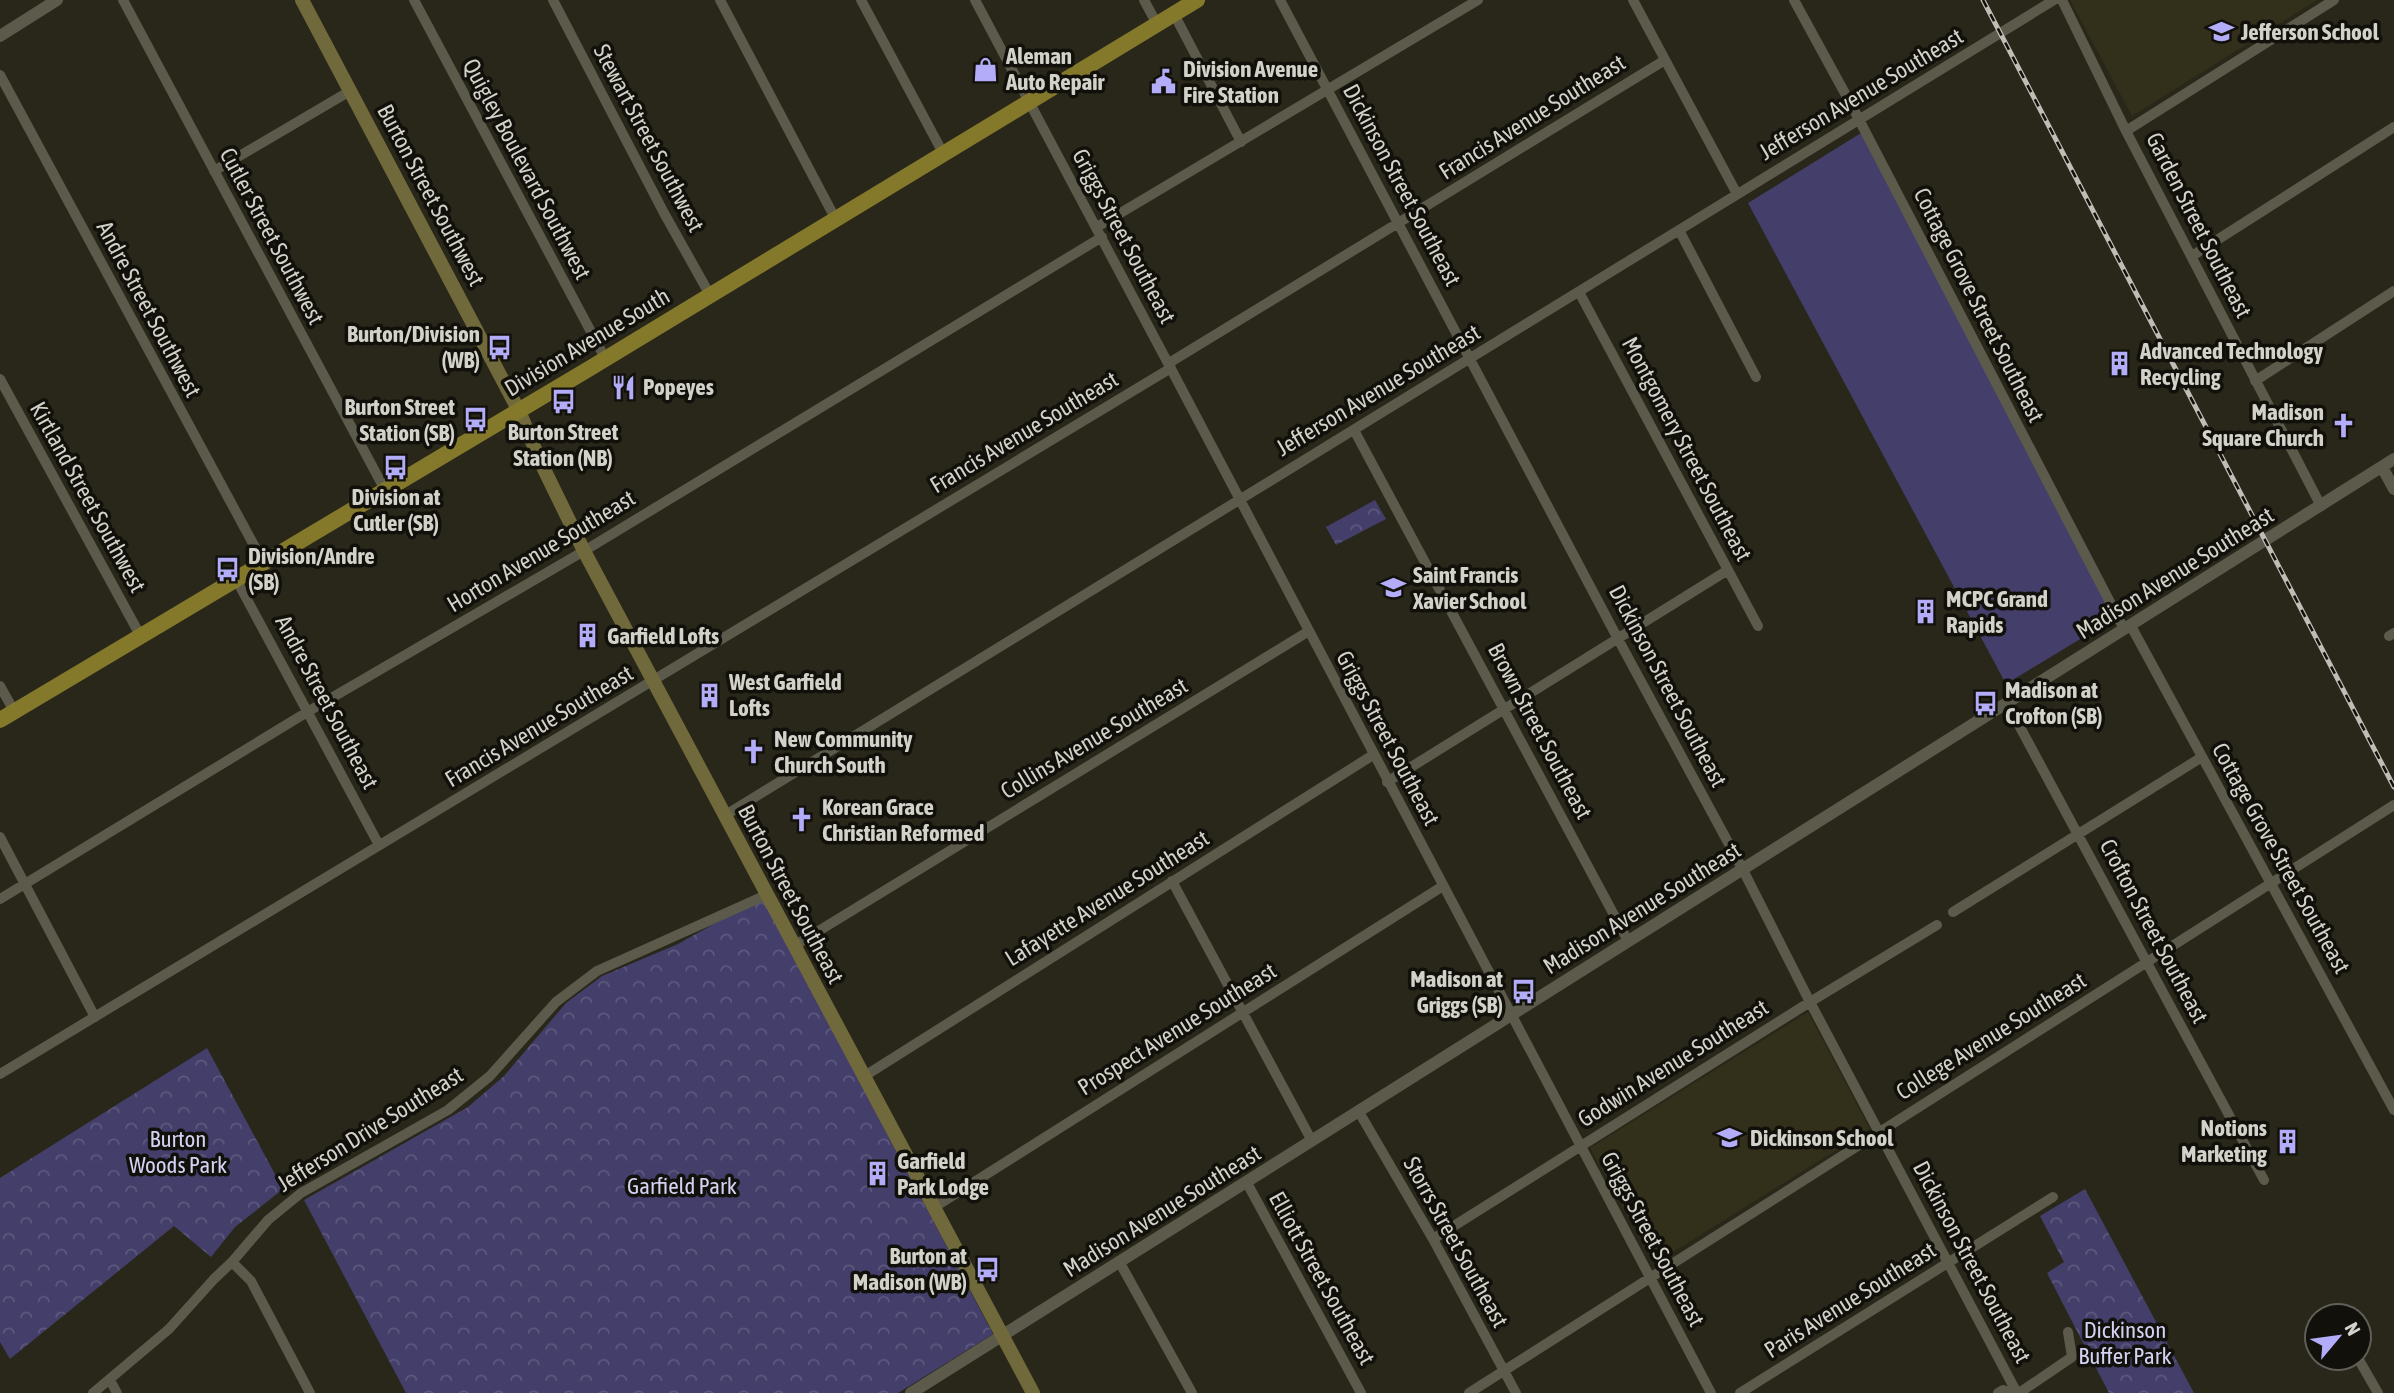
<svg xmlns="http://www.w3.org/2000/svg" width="2394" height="1393" font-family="'Asap Condensed',sans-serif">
  <defs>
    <pattern id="park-crowns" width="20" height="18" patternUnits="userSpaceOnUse" patternTransform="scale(1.75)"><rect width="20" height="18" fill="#433e6a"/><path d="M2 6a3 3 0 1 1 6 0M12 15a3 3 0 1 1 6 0" fill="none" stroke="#5d597e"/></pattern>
  </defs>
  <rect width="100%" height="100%" fill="#29271a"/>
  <!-- built -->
  <path fill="#322f1b" d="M2070 0H2317L2132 116Z
    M1808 1012 1870 1129 1654 1264 1590 1148Z"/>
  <!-- grass -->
  <path fill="#433e6a" d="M1861 133 2115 618 2006 684 1748 203Z"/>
  <!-- park -->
  <path fill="url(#park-crowns)" d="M1375 500 1386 519 1336 545 1326 527Z
    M762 897 993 1334 898 1393H406L304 1200 468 1107 504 1076 566 1003 602 976 678 944Z
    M207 1048 283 1189 235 1227 211 1257 174 1226 10 1359 0 1342V1178Z
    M2085 1189 2194 1393H2109L2047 1273 2064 1262 2040 1216Z"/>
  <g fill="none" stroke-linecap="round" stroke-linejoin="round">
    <!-- minor -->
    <path stroke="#5c5a4b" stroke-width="10" d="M123 0 385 490
      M414 0 605 358
      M553 0 664 213 710 295
      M720 0 835 218
      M861 0 943 153
      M975 0C1223 463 1464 930 1711 1393
      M1144 0 1157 24
      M1280 0 1618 639 1743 870 1810 1002 2017 1393
      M1633 0 1737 194
      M1794 0 1853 108 2124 629
      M2062 0 2126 131 2321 506
      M1174 14 1241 142
      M0 75 263 562
      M2126 131 2334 0
      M214 171 350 91
      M1097 227 1478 0
      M1679 230 1756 377
      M2192 256 2394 127
      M1579 292 1758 626
      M1169 363 1665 60
      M0 379 140 635
      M2255 381 2394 291
      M1354 430 1628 941
      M236 579 379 845
      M2131 626 2394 1110
      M2389 636 2394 633
      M0 686 14 711
      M2007 703 2264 1180
      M1387 782 1728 570
      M724 816 2054 0
      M0 837 95 1017
      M1172 881 1312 1141
      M0 899 309 711 584 551 1102 237
      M1953 912 2202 757
      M794 946 1309 631
      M0 1074 1171 368
      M863 1077 1373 755
      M1359 1112 1433 1239 1516 1393
      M1247 1183 1361 1393
      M933 1208 1443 886
      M1433 1239 1810 1002 1937 925
      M232 1262 251 1281 310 1393
      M1120 1263 1192 1393
      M2359 1360 2378 1393
      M110 1380 117 1393
      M93 1393 169 1329 214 1279 232 1262 268 1220 301 1193 448 1110 490 1076 556 1002 597 971 766 895
      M1469 1393 2394 805
      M1740 1393 2053 1197
      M1998 1393 2003 1390 2014 1393
      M2019 1393 2072 1357 2068 1332"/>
    <!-- tertiary -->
    <path stroke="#5c5a4b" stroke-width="12" d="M0 36 57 0
      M2382 467 2394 489
      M911 1393 2394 459"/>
    <!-- secondary -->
    <path stroke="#70693b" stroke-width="14" d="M302 0 519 411 541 463 584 551 1033 1393"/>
    <!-- primary -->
    <path stroke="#84792b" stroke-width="16" d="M0 720 592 367 1197 0"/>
    <defs>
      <path id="rail" d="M1983 0 2394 787"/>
    </defs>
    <!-- rail casing -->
    <use href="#rail" stroke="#bfbdb5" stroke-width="5"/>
    <!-- rail -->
    <use href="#rail" stroke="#11100a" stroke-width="2.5" stroke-dasharray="8" stroke-linecap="butt"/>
  </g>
  <!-- icons -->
  <defs>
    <symbol id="school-bare" viewBox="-9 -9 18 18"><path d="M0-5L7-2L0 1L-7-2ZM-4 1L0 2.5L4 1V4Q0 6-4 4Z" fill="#b3adf9" stroke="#11100a" stroke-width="2.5" paint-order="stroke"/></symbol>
    <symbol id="shop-bare" viewBox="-9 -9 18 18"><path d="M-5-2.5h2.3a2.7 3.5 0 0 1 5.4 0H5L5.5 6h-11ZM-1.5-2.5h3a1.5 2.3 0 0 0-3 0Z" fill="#b3adf9" stroke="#11100a" stroke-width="2.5" paint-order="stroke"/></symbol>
    <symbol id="civic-bare" viewBox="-9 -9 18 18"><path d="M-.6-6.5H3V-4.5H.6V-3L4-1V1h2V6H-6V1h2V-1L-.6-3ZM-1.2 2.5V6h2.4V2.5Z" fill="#b3adf9" stroke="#11100a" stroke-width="2.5" paint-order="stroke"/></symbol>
    <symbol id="bus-bare" viewBox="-9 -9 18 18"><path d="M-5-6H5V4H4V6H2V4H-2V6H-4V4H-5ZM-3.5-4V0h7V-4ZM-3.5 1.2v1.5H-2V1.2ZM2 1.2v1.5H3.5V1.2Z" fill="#b3adf9" stroke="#11100a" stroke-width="2.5" paint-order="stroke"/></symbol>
    <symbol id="building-bare" viewBox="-9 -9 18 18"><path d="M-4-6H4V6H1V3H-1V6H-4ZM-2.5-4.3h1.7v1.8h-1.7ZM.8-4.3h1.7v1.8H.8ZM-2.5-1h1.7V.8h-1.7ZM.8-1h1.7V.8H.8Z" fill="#b3adf9" stroke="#11100a" stroke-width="2.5" paint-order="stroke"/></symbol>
    <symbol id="restaurant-bare" viewBox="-9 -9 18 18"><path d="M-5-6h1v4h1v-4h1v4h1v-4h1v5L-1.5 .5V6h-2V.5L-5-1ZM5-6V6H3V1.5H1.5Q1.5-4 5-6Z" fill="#b3adf9" stroke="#11100a" stroke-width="2.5" paint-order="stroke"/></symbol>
    <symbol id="church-bare" viewBox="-9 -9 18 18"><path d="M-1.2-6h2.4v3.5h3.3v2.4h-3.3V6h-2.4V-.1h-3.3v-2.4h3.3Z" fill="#b3adf9" stroke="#11100a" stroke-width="2.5" paint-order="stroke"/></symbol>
  </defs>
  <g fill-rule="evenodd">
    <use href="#school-bare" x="2204" y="14" width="35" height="35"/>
    <use href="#shop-bare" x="968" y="52" width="35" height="35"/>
    <use href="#civic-bare" x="1146" y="64" width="35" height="35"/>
    <use href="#bus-bare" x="482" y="330" width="35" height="35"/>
    <use href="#building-bare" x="2102" y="346" width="35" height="35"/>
    <use href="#restaurant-bare" x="606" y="370" width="35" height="35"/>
    <use href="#bus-bare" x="546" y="384" width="35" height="35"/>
    <use href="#bus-bare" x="458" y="402" width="35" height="35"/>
    <use href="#church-bare" x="2326" y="408" width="35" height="35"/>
    <use href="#bus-bare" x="378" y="450" width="35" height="35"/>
    <use href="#bus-bare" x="210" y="552" width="35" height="35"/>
    <use href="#school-bare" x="1376" y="570" width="35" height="35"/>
    <use href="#building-bare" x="1908" y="594" width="35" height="35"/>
    <use href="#building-bare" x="570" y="618" width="35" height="35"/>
    <use href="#building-bare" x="692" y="678" width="35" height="35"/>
    <use href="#bus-bare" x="1968" y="686" width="35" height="35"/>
    <use href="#church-bare" x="736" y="734" width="35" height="35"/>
    <use href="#church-bare" x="784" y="802" width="35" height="35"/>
    <use href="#bus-bare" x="1506" y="974" width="35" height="35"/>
    <use href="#school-bare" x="1712" y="1120" width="35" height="35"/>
    <use href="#building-bare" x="2270" y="1124" width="35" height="35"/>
    <use href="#building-bare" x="860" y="1156" width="35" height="35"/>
    <use href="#bus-bare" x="970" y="1252" width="35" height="35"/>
  </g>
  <g text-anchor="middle" stroke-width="7" stroke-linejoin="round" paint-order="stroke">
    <!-- poi labels -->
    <g font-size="23" font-weight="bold" fill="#d3d2ca" stroke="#11100a" text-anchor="start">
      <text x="2241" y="40">Jefferson School</text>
      <text x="1006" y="64">Aleman<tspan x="1006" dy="26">Auto Repair</tspan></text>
      <text x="1183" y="77">Division Avenue<tspan x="1183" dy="26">Fire Station</tspan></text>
      <text x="480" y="342" text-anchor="end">Burton/Division<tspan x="480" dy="26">(WB)</tspan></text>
      <text x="2140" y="359">Advanced Technology<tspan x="2140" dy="26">Recycling</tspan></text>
      <text x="643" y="395">Popeyes</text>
      <text x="455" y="415" text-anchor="end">Burton Street<tspan x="455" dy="26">Station (SB)</tspan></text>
      <text x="2324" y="420" text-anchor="end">Madison<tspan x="2324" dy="26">Square Church</tspan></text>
      <text x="563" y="440" text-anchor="middle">Burton Street<tspan x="563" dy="26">Station (NB)</tspan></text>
      <text x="396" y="505" text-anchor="middle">Division at<tspan x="396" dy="26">Cutler (SB)</tspan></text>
      <text x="248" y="564">Division/Andre<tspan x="248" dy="26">(SB)</tspan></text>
      <text x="1413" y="583">Saint Francis<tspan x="1413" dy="26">Xavier School</tspan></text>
      <text x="1946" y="607">MCPC Grand<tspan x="1946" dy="26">Rapids</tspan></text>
      <text x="607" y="644">Garfield Lofts</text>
      <text x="729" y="690">West Garfield<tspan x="729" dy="26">Lofts</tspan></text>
      <text x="2005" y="698">Madison at<tspan x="2005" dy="26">Crofton (SB)</tspan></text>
      <text x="774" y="747">New Community<tspan x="774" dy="26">Church South</tspan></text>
      <text x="822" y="815">Korean Grace<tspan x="822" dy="26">Christian Reformed</tspan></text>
      <text x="1503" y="987" text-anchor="end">Madison at<tspan x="1503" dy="26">Griggs (SB)</tspan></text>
      <text x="2267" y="1136" text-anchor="end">Notions<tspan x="2267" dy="26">Marketing</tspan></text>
      <text x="1750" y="1146">Dickinson School</text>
      <text x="897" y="1169">Garfield<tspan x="897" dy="26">Park Lodge</tspan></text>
      <text x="967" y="1264" text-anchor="end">Burton at<tspan x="967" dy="26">Madison (WB)</tspan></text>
    </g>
    <!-- street labels -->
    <g font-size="23" fill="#d3d2ca" stroke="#11100a">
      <text transform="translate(1861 94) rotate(-31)" y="8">Jefferson Avenue Southeast</text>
      <text transform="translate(1532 117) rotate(-32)" y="8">Francis Avenue Southeast</text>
      <text transform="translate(649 138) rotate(62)" y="8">Stewart Street Southwest</text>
      <text transform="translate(527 169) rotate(62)" y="8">Quigley Boulevard Southwest</text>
      <text transform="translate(1402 185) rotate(62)" y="8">Dickinson Street Southeast</text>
      <text transform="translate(431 195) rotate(62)" y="8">Burton Street Southwest</text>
      <text transform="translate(2199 225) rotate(63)" y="8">Garden Street Southeast</text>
      <text transform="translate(272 236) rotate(62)" y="8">Cutler Street Southwest</text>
      <text transform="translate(1124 236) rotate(62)" y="8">Griggs Street Southeast</text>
      <text transform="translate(1979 305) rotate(63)" y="8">Cottage Grove Street Southeast</text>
      <text transform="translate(149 309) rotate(62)" y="8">Andre Street Southwest</text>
      <text transform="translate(587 342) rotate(-31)" y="8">Division Avenue South</text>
      <text transform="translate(1378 390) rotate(-31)" y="8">Jefferson Avenue Southeast</text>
      <text transform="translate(1024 432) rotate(-31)" y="8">Francis Avenue Southeast</text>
      <text transform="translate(1687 449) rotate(62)" y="8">Montgomery Street Southeast</text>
      <text transform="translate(88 497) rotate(61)" y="8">Kirtland Street Southwest</text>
      <text transform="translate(541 551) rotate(-31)" y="8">Horton Avenue Southeast</text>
      <text transform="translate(2175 573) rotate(-32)" y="8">Madison Avenue Southeast</text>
      <text transform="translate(1668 686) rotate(62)" y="8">Dickinson Street Southeast</text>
      <text transform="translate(327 702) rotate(62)" y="8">Andre Street Southeast</text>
      <text transform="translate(539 726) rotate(-31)" y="8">Francis Avenue Southeast</text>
      <text transform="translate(1540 731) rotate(62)" y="8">Brown Street Southeast</text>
      <text transform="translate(1094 738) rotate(-31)" y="8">Collins Avenue Southeast</text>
      <text transform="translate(1388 738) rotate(62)" y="8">Griggs Street Southeast</text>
      <text transform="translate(2281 858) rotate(61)" y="8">Cottage Grove Street Southeast</text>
      <text transform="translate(791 894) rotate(62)" y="8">Burton Street Southeast</text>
      <text transform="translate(1107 898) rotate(-32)" y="8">Lafayette Avenue Southeast</text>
      <text transform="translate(1642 908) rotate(-32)" y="8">Madison Avenue Southeast</text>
      <text transform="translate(2154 931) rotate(62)" y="8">Crofton Street Southeast</text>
      <text transform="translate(1177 1029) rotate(-32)" y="8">Prospect Avenue Southeast</text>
      <text transform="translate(1991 1036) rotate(-32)" y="8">College Avenue Southeast</text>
      <text transform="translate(1673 1063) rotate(-32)" y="8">Godwin Avenue Southeast</text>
      <text transform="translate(370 1129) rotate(-32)" y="8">Jefferson Drive Southeast</text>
      <text transform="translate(1162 1211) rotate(-32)" y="8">Madison Avenue Southeast</text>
      <text transform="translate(1653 1239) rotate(62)" y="8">Griggs Street Southeast</text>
      <text transform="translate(1456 1242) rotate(61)" y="8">Storrs Street Southeast</text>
      <text transform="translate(1972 1262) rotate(62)" y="8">Dickinson Street Southeast</text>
      <text transform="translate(1322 1278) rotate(61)" y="8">Elliott Street Southeast</text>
      <text transform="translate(1850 1300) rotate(-32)" y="8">Paris Avenue Southeast</text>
    </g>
    <!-- park labels -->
    <g font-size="23" fill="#d3d2f2" stroke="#11100a">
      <text x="178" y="1147">Burton<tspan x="178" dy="26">Woods Park</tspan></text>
      <text x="682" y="1194">Garfield Park</text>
      <text x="2125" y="1338">Dickinson<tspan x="2125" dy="26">Buffer Park</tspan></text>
    </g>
  </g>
  <!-- north arrow -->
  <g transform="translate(2338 1337) rotate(61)"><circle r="33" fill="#11100a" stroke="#5f5e57" stroke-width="2"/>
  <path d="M0-5L12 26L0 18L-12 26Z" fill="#b3adf9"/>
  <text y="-10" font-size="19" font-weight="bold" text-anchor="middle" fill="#d3d2ca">N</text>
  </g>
</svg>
